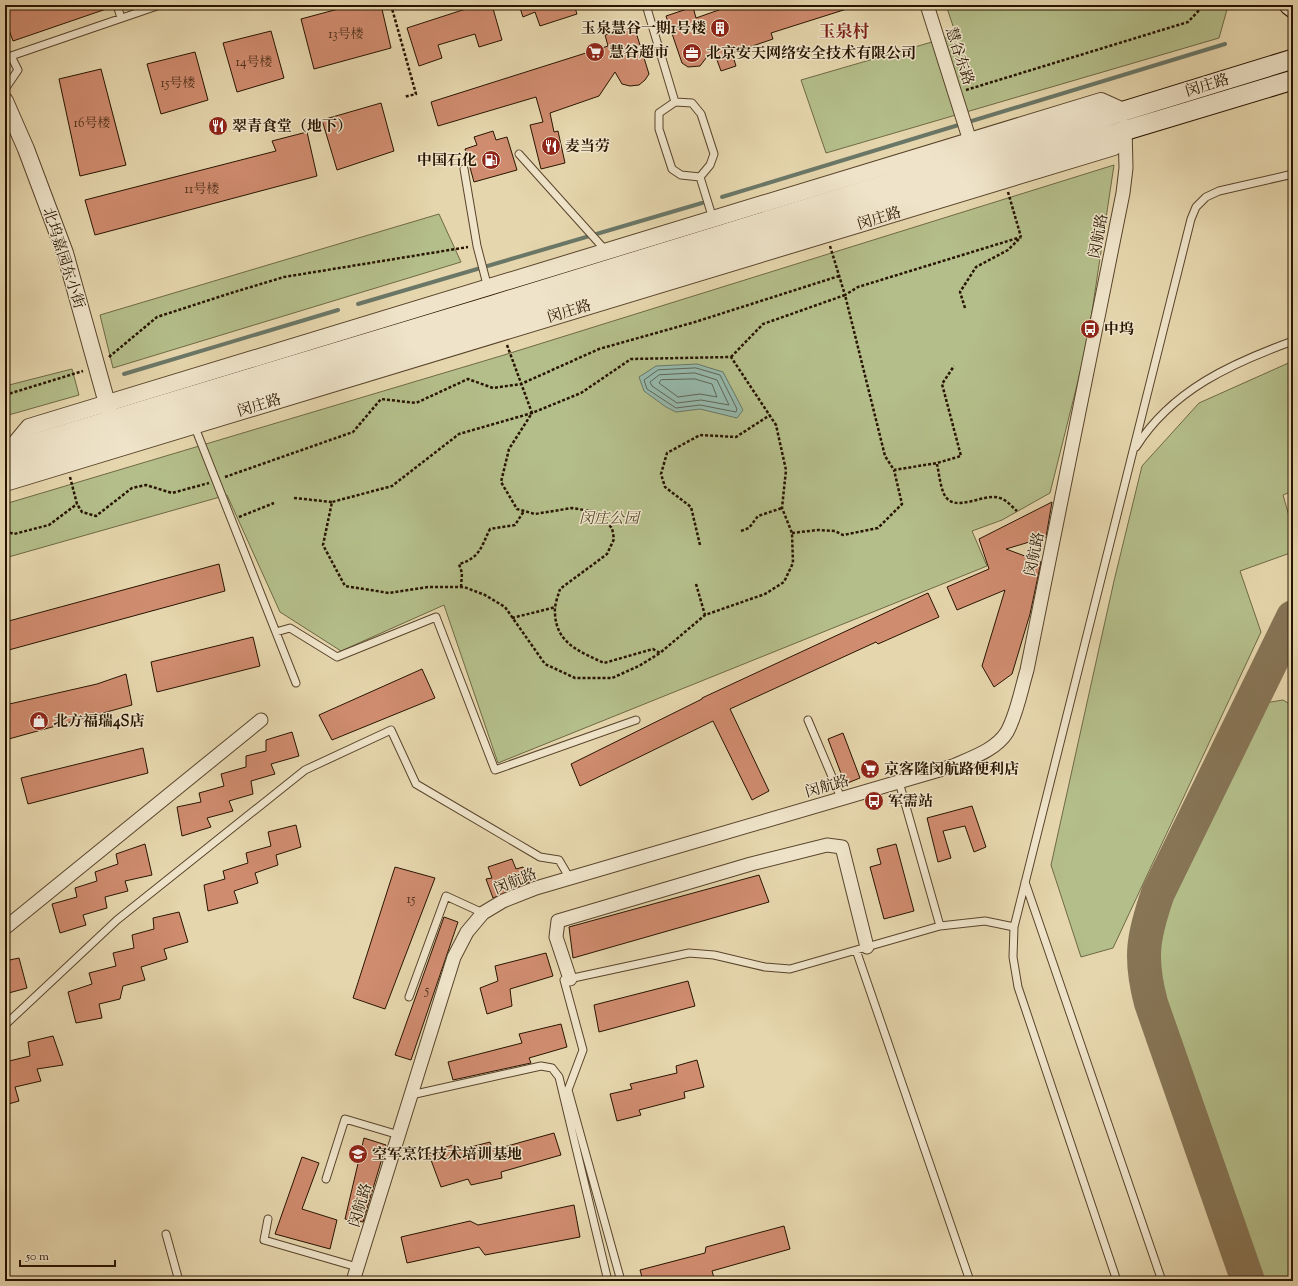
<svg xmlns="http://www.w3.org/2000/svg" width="1298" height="1286" font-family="'Sorts Mill Goudy','Noto Serif SC',serif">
  <rect width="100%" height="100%" fill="#e6d6ad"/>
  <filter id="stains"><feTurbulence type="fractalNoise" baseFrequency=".005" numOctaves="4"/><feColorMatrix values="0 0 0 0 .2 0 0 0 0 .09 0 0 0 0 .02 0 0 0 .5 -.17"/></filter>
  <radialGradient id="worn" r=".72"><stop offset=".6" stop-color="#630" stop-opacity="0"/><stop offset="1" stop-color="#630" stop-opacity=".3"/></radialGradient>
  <!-- green -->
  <path fill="#b4be8a" stroke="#6e6945" d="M946 5H1227L1228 6 1219 38 826 153 801 80 956 35Z
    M1114 165 1087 345 1050 493 1002 520 972 531 987 566 498 763 444 605 341 651 280 612 227 495 5 558V504L504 355Z
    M439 214 461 262 113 368 100 315Z
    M1293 361V491L1283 495 1293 530V552L1240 571 1261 632 1113 948 1081 957 1051 865 1114 581 1142 466 1199 403Z
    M72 369 79 395 5 416V386Z
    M1283 700 1293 706V1281H1259L1160 997C1157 960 1158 936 1165 900L1258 709 1265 703Z"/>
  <!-- water -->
  <path fill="#96b9ac" stroke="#6a7767" d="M697 364 723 372 743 410 737 418 700 409 676 412 666 407 644 391 639 377 656 366Z"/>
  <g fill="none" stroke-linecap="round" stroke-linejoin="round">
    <!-- shore -->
    <path stroke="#5f6656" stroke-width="1" d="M696 368 720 375 737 409 736 412 700 405 676 408 647 389 644 380 658 370Z
      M695 373 717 380 729 405 701 400 677 403 652 386 650 382 659 375Z
      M695 379 712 384 717 397 700 394 678 397 659 383 661 380Z"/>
    <!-- stream -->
    <path stroke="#6a7767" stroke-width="4" d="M722 197 1225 44
      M358 304 702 203
      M124 374 338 310"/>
    <!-- taxiway -->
    <path stroke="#877556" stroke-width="34" d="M1248 1281 1151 1003C1139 958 1143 936 1158 893L1293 617"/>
  </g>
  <!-- building -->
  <path fill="#d08c6f" stroke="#281400" d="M11 5H111L112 7 13 41 5 19V7Z
    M353 5H381L391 48 314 69 301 19Z
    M478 5H492L502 40 479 47 475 34 438 45 442 58 419 66 407 28Z
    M519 5H574L577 14 540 26 535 12 523 17Z
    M733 5H853V7L771 33 773 39 732 53 736 66 721 71 713 49 700 66 688 67 682 63 666 16 693 7 696 18Z
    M634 26 649 74 645 80 639 85 630 86 622 84 615 72 599 96 550 113 554 132 558 131 565 163 541 169 530 125 543 122 536 97 438 126 431 102 608 46 605 35Z
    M271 31 284 78 237 92 223 43Z
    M195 52 208 100 161 114 147 64Z
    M101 69 126 165 80 176 59 79Z
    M381 103 394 151 337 170 322 120Z
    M493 131 496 140 507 137 517 170 474 182 465 149 477 145 474 137Z
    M307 132 317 176 95 235 85 200 276 151 272 141Z
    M1052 502 1046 537 1006 549 1041 562 1030 614 1012 674 994 687 982 666 1005 590 957 610 947 587 989 569 979 539Z
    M219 564 225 591 5 651V622Z
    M928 593 939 617 878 644 876 642 730 709 769 791 752 800 713 721 580 786 571 764 702 699V698Z
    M253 637 260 666 157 692 151 662Z
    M422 669 435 698 332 740 319 715Z
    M126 674 132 705 5 740V705L97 684Z
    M292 732 299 756 271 764 275 774 251 781 253 794 229 801 233 811 207 818 211 827 182 836 177 807 201 802 199 793 224 786 221 774 246 767V756L266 751V740Z
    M843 733 860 778 845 784 828 739Z
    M143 748 148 773 28 804 21 778Z
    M972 806 986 847 974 852 965 826 943 831 951 858 938 862 927 818Z
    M296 825 301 847 276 855 278 865 255 873 258 883 234 891 238 903 208 911 204 885 225 879 223 871 248 863 246 853 271 846 268 832Z
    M145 844 152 875 125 881 128 891 105 897 107 908 83 915 86 925 60 933 52 904 77 897 75 888 97 881 95 872 118 864 116 854Z
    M896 844 914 911 884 919 870 867 881 864 877 849Z
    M512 859 516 869 523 867 530 882 493 898 486 879 492 878 488 867Z
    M395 867 435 878 385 1009 353 998Z
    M759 875 769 902 573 958 569 927Z
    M179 912 188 942 164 949 167 959 141 967 145 980 123 986 120 999 99 1004 102 1018 76 1023 68 992 92 984 89 973 116 966 113 953 134 948 132 935 154 929 153 918Z
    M444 917 458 922 411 1060 395 1055Z
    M546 953 553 976 510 989 512 1006 487 1014 480 988 498 981 495 966Z
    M19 958 27 988 5 994V961Z
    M688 981 695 1006 599 1032 594 1005Z
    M561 1024 567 1047 529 1058 531 1063 453 1080 448 1062 522 1043 519 1034Z
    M53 1036 63 1065 37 1069 41 1081 15 1087 19 1101 5 1105V1062L30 1056 28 1042Z
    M697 1060 704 1087 684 1092 685 1098 639 1110 641 1115 617 1121 610 1094 632 1089 630 1084 677 1073 676 1066Z
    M554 1133 561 1155 501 1172 502 1178 471 1185 468 1179 441 1187 428 1152 453 1145 455 1151 490 1142 493 1150Z
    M364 1138 386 1145 363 1222 345 1219Z
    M302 1157 319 1163 302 1209 337 1220 330 1249 275 1234Z
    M574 1205 580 1237 485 1255 479 1247 407 1263 401 1237 470 1221 478 1225Z
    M784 1226 790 1249 712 1271 715 1281H643L640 1270 705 1253 706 1247Z"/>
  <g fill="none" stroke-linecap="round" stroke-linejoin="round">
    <defs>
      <path id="service" d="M117 5 121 18
        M646 5 675 102
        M5 89 18 70 11 56 160 5
        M675 102 692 103 701 114 714 154 710 165 700 177 681 175 672 169 659 129V113Z
        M519 154 607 252
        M464 169 477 246 488 288
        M700 177 713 219
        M194 425 296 683
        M1136 447C1172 390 1232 363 1293 341
        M276 632 290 628 337 657 436 617 495 770 636 720
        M808 720 841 798
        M899 782 940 926
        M1025 882 1162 1281
        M856 950 970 1281
        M409 997 446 896 483 913
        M5 1025 117 920 305 770 391 730 416 784 540 857 559 860 569 877
        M411 1095 541 1066 552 1068 559 1077 608 1281
        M326 1179 345 1119 399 1135
        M268 1219 264 1240 357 1267
        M166 1234 179 1281
        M621 1281 568 1090 583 1050 564 980 689 953 714 955 765 967 790 969 940 926 985 921 1014 927
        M1117 1281 1018 987 1013 957 1014 927 1191 219 1196 207 1206 197 1219 191 1293 174"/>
      <path id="minor" d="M927 5 970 141
        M5 928 261 720
        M570 979 556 937 558 921 751 864 827 845 842 847 867 947
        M353 1281 454 957 467 932 483 913 503 901 536 888 953 766C971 758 996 750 1007 732 1017 714 1021 690 1027 670L1123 193 1126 168 1125 126"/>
      <path id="tertiary" d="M5 101 26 149 65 253 110 414
        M9 451 29 427 1101 101 1121 110
        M5 483 1114 147 1125 130"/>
      <path id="secondary" d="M1289 5 1293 8
        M5 452 493 305 1293 59
        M5 468 1293 80"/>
    </defs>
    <!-- service casing -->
    <use href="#service" stroke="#58442b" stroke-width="9"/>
    <!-- minor casing -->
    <use href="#minor" stroke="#58442b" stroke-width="15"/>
    <!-- tertiary casing -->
    <use href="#tertiary" stroke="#58442b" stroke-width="18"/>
    <!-- secondary casing -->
    <use href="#secondary" stroke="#281400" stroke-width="21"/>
    <!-- path -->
    <path stroke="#281400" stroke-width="2.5" stroke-dasharray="3 2" stroke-linecap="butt" d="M391 5 416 94 404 97
      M966 90 1188 22 1204 5
      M1008 192 1021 237
      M830 246 845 295 858 287 1021 237
      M965 308 960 292 976 267 1008 250 1021 237
      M507 345 532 413 509 449 501 482 517 509 535 514 572 508 596 512 612 528 614 539 607 554 560 589C558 596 554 606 555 613 556 644 581 652 604 663L653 649 660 653 705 615 765 594 784 582 793 563 792 533 782 508 786 470 776 425 731 357 631 359 581 393 532 413 459 434 392 486 332 502 323 545 345 586 389 593 428 587H464L485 595 505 607 545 664 575 678H612L639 666 660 653
      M109 357 157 317 231 293 284 277 468 247
      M731 357 763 324 845 295 885 456 894 470 937 463 961 456 942 384 954 366
      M5 395 83 371
      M937 464C939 473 940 485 944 494 954 515 984 492 1000 498 1007 500 1012 507 1017 511
      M70 477 77 504 82 512 96 516 132 488 146 485 172 493 209 483
      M225 477 353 432 381 399 416 403 468 379 493 388 521 384 599 349 695 322 839 276
      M294 498 332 502
      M239 517 274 503
      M5 531 14 534 49 525 77 504
      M741 531 749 528 758 516 782 508
      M792 533 818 530 835 531 843 535 878 528 902 504 894 470
      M700 545 691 507 665 487 661 474 667 453 700 435 736 437 770 415
      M696 584 705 615
      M461 587 462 573 459 564C480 558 481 547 490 529L515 525 524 511
      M512 618 556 607"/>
    <!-- service -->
    <use href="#service" stroke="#efe4ca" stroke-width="7"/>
    <!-- minor -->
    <use href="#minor" stroke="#efe4ca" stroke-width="13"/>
    <!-- tertiary -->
    <use href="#tertiary" stroke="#efe4ca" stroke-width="16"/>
    <!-- secondary -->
    <use href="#secondary" stroke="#efe4ca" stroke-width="19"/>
  </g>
  <!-- icons -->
  <defs>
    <symbol id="building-disc" viewBox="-11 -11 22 22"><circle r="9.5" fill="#8f2418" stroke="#efe4ca"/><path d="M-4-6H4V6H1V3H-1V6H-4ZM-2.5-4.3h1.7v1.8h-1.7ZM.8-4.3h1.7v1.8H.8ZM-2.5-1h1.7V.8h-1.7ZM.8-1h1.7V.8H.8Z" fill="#fff"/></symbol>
    <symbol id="supermarket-disc" viewBox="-11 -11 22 22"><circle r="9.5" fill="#8f2418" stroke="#efe4ca"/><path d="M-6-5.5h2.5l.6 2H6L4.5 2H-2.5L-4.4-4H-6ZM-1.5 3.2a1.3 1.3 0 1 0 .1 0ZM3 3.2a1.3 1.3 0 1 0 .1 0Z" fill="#fff"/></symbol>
    <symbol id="office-disc" viewBox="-11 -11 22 22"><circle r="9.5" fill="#8f2418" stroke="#efe4ca"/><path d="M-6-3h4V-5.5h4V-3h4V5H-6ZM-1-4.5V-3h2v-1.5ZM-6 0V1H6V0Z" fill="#fff"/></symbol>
    <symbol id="restaurant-disc" viewBox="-11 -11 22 22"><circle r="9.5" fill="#8f2418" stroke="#efe4ca"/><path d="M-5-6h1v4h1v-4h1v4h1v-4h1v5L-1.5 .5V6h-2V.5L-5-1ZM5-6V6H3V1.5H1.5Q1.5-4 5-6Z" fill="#fff"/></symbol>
    <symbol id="fuel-disc" viewBox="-11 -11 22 22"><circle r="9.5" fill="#8f2418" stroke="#efe4ca"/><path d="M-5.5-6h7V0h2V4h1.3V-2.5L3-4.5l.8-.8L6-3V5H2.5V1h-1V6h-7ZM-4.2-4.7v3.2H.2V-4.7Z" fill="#fff"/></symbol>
    <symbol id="bus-disc" viewBox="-11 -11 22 22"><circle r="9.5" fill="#8f2418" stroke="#efe4ca"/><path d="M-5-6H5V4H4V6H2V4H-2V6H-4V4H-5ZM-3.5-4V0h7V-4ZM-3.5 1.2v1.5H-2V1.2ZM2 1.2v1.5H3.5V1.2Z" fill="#fff"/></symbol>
    <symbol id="shop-disc" viewBox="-11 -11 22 22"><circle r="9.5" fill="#8f2418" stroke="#efe4ca"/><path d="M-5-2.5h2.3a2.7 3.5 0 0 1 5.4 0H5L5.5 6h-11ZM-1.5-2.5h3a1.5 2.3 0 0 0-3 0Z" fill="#fff"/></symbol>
    <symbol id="school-disc" viewBox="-11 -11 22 22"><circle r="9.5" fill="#8f2418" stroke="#efe4ca"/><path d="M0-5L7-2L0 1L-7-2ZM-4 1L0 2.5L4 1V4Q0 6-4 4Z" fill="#fff"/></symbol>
  </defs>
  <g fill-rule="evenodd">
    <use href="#building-disc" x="709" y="17" width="22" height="22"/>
    <use href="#supermarket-disc" x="584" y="41" width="22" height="22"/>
    <use href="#office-disc" x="681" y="42" width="22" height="22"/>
    <use href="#restaurant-disc" x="207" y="115" width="22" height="22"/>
    <use href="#restaurant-disc" x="540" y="135" width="22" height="22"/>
    <use href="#fuel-disc" x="480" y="149" width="22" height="22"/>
    <use href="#bus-disc" x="1079" y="318" width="22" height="22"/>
    <use href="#shop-disc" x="28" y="710" width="22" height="22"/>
    <use href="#supermarket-disc" x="859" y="758" width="22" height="22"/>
    <use href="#bus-disc" x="863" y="790" width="22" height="22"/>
    <use href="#school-disc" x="347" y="1143" width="22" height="22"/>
  </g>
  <g text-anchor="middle" stroke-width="3" stroke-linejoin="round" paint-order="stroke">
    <!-- number labels -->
    <g font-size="13" fill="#52321c">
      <text x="346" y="38">13号楼</text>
      <text x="254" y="66">14号楼</text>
      <text x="178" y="87">15号楼</text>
      <text x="92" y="127">16号楼</text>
      <text x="202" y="193">11号楼</text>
      <text x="411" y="903">15</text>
      <text x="427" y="994">5</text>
    </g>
    <!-- poi labels -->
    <g font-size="15" font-weight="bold" fill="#281400" stroke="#efe4ca" text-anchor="start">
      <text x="706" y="33" text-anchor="end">玉泉慧谷一期1号楼</text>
      <text x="609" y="57">慧谷超市</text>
      <text x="706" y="58">北京安天网络安全技术有限公司</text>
      <text x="232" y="131">翠青食堂（地下）</text>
      <text x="565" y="151">麦当劳</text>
      <text x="477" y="165" text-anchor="end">中国石化</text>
      <text x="1104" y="334">中坞</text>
      <text x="53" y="726">北方福瑞4S店</text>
      <text x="884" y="774">京客隆闵航路便利店</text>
      <text x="888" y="806">军需站</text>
      <text x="372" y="1159">空军烹饪技术培训基地</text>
    </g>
    <!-- street labels -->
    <g font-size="15" fill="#281400" stroke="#efe4ca">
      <text transform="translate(960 56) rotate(72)" y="5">慧谷东路</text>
      <text transform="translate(1207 85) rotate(-17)" y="5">闵庄路</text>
      <text transform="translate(879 218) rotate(-17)" y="5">闵庄路</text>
      <text transform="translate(1098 236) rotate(-79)" y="5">闵航路</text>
      <text transform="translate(64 258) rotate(72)" y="5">北坞嘉园东小街</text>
      <text transform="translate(569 311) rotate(-17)" y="5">闵庄路</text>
      <text transform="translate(259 405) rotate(-17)" y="5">闵庄路</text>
      <text transform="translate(1034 554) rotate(-78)" y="5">闵航路</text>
      <text transform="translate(827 786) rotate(-16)" y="5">闵航路</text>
      <text transform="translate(515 881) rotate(-22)" y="5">闵航路</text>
      <text transform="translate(360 1205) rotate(-73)" y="5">闵航路</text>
    </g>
    <!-- park labels -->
    <g font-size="15" font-style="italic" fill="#524729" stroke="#efe4ca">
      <text x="609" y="523">闵庄公园</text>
    </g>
    <!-- quarter labels -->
    <g font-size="17" font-weight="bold" fill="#7a1f14" stroke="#efe4ca">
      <text x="844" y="37">玉泉村</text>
    </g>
  </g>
  <!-- margin -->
  <rect width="1298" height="1286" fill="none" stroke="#e6d6ad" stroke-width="20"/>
  <rect x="6" y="6" width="1286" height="1274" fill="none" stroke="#281400" stroke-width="2"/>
  <rect x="10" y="10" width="1278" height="1266" fill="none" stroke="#281400"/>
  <!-- scale -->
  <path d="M20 1260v6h95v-6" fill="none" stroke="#281400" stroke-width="2"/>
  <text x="26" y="1260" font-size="12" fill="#281400" stroke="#efe4ca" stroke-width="3" paint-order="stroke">50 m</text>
  <rect width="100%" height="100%" filter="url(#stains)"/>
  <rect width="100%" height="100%" fill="url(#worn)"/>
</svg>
